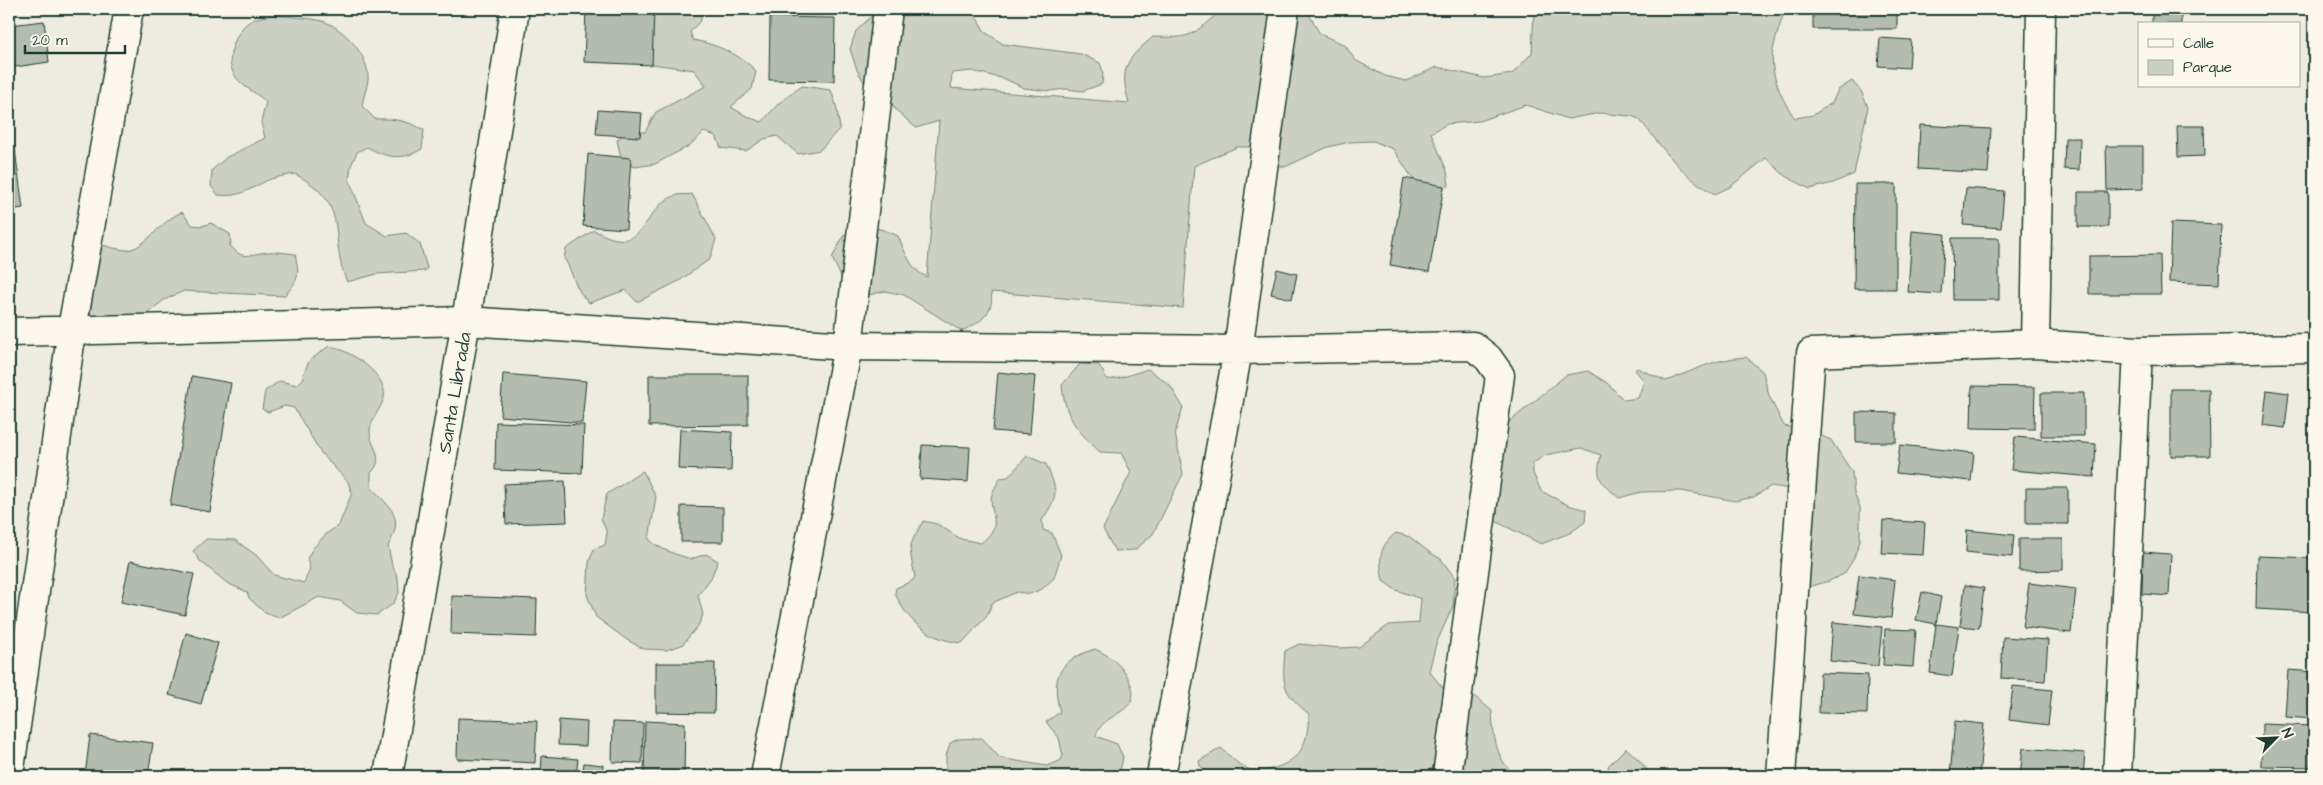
<svg xmlns="http://www.w3.org/2000/svg" width="2323" height="785" font-family="'Architects Daughter',sans-serif">
  <rect width="100%" height="100%" fill="#eeece1"/>
  <filter id="ink" filterUnits="userSpaceOnUse"><feTurbulence type="fractalNoise" baseFrequency=".02" numOctaves="2"/><feDisplacementMap in="SourceGraphic" scale="10" xChannelSelector="R" yChannelSelector="G"/><feConvolveMatrix kernelMatrix="1 2 1 2 8 2 1 2 1" color-interpolation-filters="sRGB"/></filter>
  <g filter="url(#ink)">
    <!-- green -->
    <path fill="#cbcfc4" stroke="#75867c" d="M629 9H701V20L690 32 693 40C715 44 740 54 756 71L752 89 731 107 748 117 762 122 779 103 802 86 831 90 836 105 840 128 820 150 798 154 777 136 764 139 746 151 721 148 716 136 704 132 689 146 655 164 635 167 622 162 617 140C625 131 633 131 645 132L656 112 706 86 694 70 652 64 640 16Z
      M879 9H972L985 32 1003 44 1081 54 1100 63 1103 72 1102 84 1083 91 1067 89 1049 91 1024 88 1005 79 972 71 952 73 951 88 1129 103C1119 69 1126 59 1153 37 1191 38 1189 38 1218 13L1220 9H1306L1320 34 1345 45 1355 60 1385 76 1406 81 1437 67 1484 78 1512 74 1532 53 1534 9H1785C1781 22 1776 36 1773 50 1769 72 1782 101 1795 118L1813 115 1832 103 1838 90 1852 81 1861 91 1868 107 1854 174 1833 183 1810 189 1785 176 1766 158 1730 187 1715 194C1683 178 1662 147 1639 119L1631 116 1600 113 1568 119 1526 105 1479 121 1447 124 1431 133 1447 171 1449 185 1430 198 1421 191 1393 149 1373 141 1350 142 1328 147 1285 167 1268 163 1260 153 1251 147H1237L1194 166 1183 308 991 292C995 313 979 324 961 331L904 295 885 291 865 296 846 287 832 258 844 235C866 226 876 225 898 236 905 251 910 270 927 277L939 121 916 128 896 110 891 102 868 89 857 70 850 49 856 31Z
      M275 15C290 17 307 17 322 21 343 27 370 56 368 80 367 89 363 97 362 106L375 119C394 118 408 121 424 130L422 149C402 161 387 158 367 147L357 152 351 166 349 179 366 223 387 236 406 233 420 244 427 268 425 271 377 274 347 282C327 237 353 205 295 174 285 176 273 177 264 182 246 191 240 197 218 195L211 186 212 170 227 157 265 138 261 122 266 102C255 91 238 86 232 70 226 57 237 29 249 22 257 17 266 16 275 15Z
      M692 194 716 239 710 259 679 281 637 302 626 290 589 303C573 287 575 276 564 258L566 249 594 230C649 261 639 207 677 195 681 194 687 195 692 194Z
      M182 212 192 225 202 226 211 223 230 234 231 244H229C243 262 248 254 267 252 276 251 286 253 295 254 300 275 299 280 284 296L184 291 164 300 148 313 125 325 106 321 78 311 99 244C107 246 118 250 127 250 146 248 160 221 182 212Z
      M329 346C348 349 389 375 384 398 381 408 372 418 370 430 369 446 387 457 371 473V487C391 509 405 516 388 546L392 565 398 578 399 593 393 604 377 615 357 613 340 601 319 597 279 618 265 613 249 598 247 592 227 583 200 561 193 551 206 539 235 540 256 555 274 575 304 583 310 569 307 559 313 548 326 534 339 525 352 493 348 482 321 453 294 408 285 406 268 412 262 409 265 391 280 381 297 385 304 378 303 375 309 361Z
      M1746 357 1763 372 1769 396 1784 426 1808 430 1831 440 1852 472 1854 493 1860 507V541L1853 560 1844 574 1829 581 1802 589H1793L1780 560 1796 544 1790 489 1771 486 1754 497 1735 501 1682 491 1641 492 1619 498C1601 482 1595 480 1601 455L1581 448 1546 455 1533 463V473L1541 491 1568 505 1586 510 1585 522 1570 533 1541 544 1489 518 1491 448 1508 423 1566 375 1588 371 1607 383 1624 400 1638 398 1644 381 1635 370 1637 368 1666 381C1696 370 1712 359 1746 357Z
      M1080 364 1099 365 1107 379C1116 381 1137 372 1148 369L1170 385 1183 407 1175 433 1183 474 1153 534 1135 550 1115 551 1103 529 1131 472 1121 453 1100 452C1077 430 1065 418 1062 385Z
      M1027 456 1046 464C1058 492 1059 495 1042 520L1043 530 1052 533 1061 555 1054 578 1042 589 1030 594 1017 592 992 603 987 616 962 643C930 640 907 622 895 593L896 588 912 581 915 577C909 545 906 551 923 521L937 524 961 539 981 543C1001 526 993 521 991 500 991 492 997 485 1000 478L1008 477Z
      M643 471 656 497 649 539C660 550 675 554 691 559L706 554 718 561 711 578 698 595 703 615 698 626 682 645 666 650 644 649 627 640 596 617 587 595 589 562 594 549 605 545 607 533 601 518 607 494Z
      M1396 533 1410 537 1429 552 1441 559 1455 578 1453 606 1436 644 1429 671 1447 693 1466 689 1492 711C1493 734 1496 764 1518 776H1474L1465 768 1451 761 1426 771 1424 776H1212L1200 766 1199 761 1221 748C1228 754 1235 762 1242 766 1258 776 1284 768 1297 755 1307 745 1308 727 1309 714 1282 692 1282 685 1285 651L1299 644 1340 648 1359 647 1389 625 1419 623 1421 599 1396 590 1383 581C1379 560 1378 547 1396 533Z
      M1095 649C1110 656 1118 662 1127 676 1149 715 1102 710 1096 736L1117 744 1123 757 1119 776H946V756L950 743 958 739 982 738 1000 758 1046 766 1060 761 1063 756 1059 738 1046 722 1060 712C1050 676 1060 660 1095 649Z
      M1626 748 1639 760 1652 776H1611L1608 766Z
      M828 768 850 776H817Z"/>
    <!-- building -->
    <path fill="#b4bbb0" stroke="#1f3d34" d="M586 9 654 11 652 65 584 62Z
      M1813 9H1897V29H1813Z
      M2152 9H2181V24H2152Z
      M770 17 835 18 834 81 769 80Z
      M44 21 49 62 15 67 10 25Z
      M1880 38 1911 40 1909 68 1878 66Z
      M598 110 642 113 640 137 596 134Z
      M1920 125 1991 129 1988 173 1918 169Z
      M2177 126H2204L2205 156 2178 157Z
      M2065 138H2080L2079 170 2064 169Z
      M9 143H14L23 208 9 210Z
      M2106 146H2143V189L2107 190Z
      M588 154 631 158 626 229 583 226Z
      M1404 178 1444 186 1429 272 1390 265Z
      M1855 184H1896V289H1854Z
      M1966 188 2004 191 2001 228 1963 225Z
      M2078 192H2108V227H2078Z
      M2171 223 2221 225 2219 284 2169 282Z
      M1912 231 1945 234 1941 294 1908 292Z
      M1952 238H1999V300H1953Z
      M2160 255 2161 294H2089V256Z
      M1277 269 1297 274 1292 299 1271 294Z
      M998 372 1035 376 1030 434 993 431Z
      M503 374 586 381 582 423 500 416Z
      M649 375H748V425L649 426Z
      M192 376 231 383 210 512 170 505Z
      M1972 386 2035 387 2034 429 1971 428Z
      M2171 389H2209L2210 456H2171Z
      M2267 390 2289 393 2285 428 2263 425Z
      M2041 393H2084V436H2041Z
      M1856 412 1896 413V442H1856Z
      M496 422 584 425 582 473 495 470Z
      M680 429 732 432 731 471 678 469Z
      M2015 437 2096 444 2094 477 2011 470Z
      M922 445 970 447 968 482 920 479Z
      M1900 445 1974 453 1971 481 1896 473Z
      M565 481 567 522 506 524 504 484Z
      M2026 488H2068V524H2026Z
      M681 506 723 507V542H681Z
      M1883 520 1925 523 1923 555 1881 553Z
      M1967 530 2014 535 2012 557 1966 552Z
      M2019 539H2063V570L2019 571Z
      M2143 552 2171 554 2169 596 2142 594Z
      M2257 556 2314 558V612L2256 609Z
      M130 561 194 574 185 615 121 602Z
      M1859 575 1895 580 1891 618 1854 614Z
      M2029 583 2076 589 2071 633 2023 627Z
      M1965 585 1984 588 1979 628 1960 626Z
      M1922 592 1941 597 1936 624 1916 620Z
      M452 596 537 599 536 637 451 634Z
      M1833 622 1882 627 1878 666 1830 661Z
      M1936 624 1959 627 1952 676 1930 673Z
      M1885 629 1916 630 1913 667 1883 665Z
      M186 633 218 643 201 704 169 695Z
      M2003 637 2048 640 2045 681 2001 678Z
      M656 663H715L714 713 656 712Z
      M2288 670 2314 672V719L2285 717Z
      M1820 673 1868 675 1867 714 1819 713Z
      M2013 686 2052 690 2048 725 2009 720Z
      M458 718 537 721 535 763 457 759Z
      M559 720 587 722 586 746 558 745Z
      M645 721 685 723 684 776H644Z
      M1955 721 1984 724 1979 776 1950 775Z
      M613 722 643 723 642 763 612 762Z
      M2262 724 2314 726V767L2261 766Z
      M90 735 153 743 148 776H85Z
      M2023 748 2085 753 2083 776H2020Z
      M542 756 578 759 576 776H541Z
      M584 763 603 765 602 776H582Z
      M1823 772 1857 776H1823Z
      M2132 772 2180 776H2131Z"/>
    <g fill="none" stroke-linecap="round" stroke-linejoin="round">
      <defs>
        <path id="minor" d="M9 332 466 321 848 346 1238 350 1473 346 1488 358 1500 375 1447 776
          M2035 344 2041 9
          M9 776 72 329 129 9
          M765 776 848 346 888 9
          M1161 776 1238 350 1285 9
          M1781 776 1811 353 2035 344 2138 351 2314 348
          M2117 776 2138 351"/>
        <g id="tertiary">
          <path id="s1" d="M388 776 466 321 515 9"/>
        </g>
      </defs>
      <!-- minor casing -->
      <use href="#minor" stroke="#1f3d34" stroke-width="31"/>
      <!-- tertiary casing -->
      <use href="#tertiary" stroke="#1f3d34" stroke-width="31"/>
      <!-- minor -->
      <use href="#minor" stroke="#fbf7ec" stroke-width="28"/>
      <!-- tertiary -->
      <use href="#tertiary" stroke="#fbf7ec" stroke-width="28"/>
    </g>
  </g>
  <g text-anchor="middle" stroke-width="4" stroke-linejoin="round" paint-order="stroke">
    <!-- street labels -->
    <g font-size="19" fill="#1f3d34" stroke="#fbf7ec">
      <text dy="7" stroke="none"><textPath href="#s1" startOffset="389">Santa Librada</textPath></text>
    </g>
  </g>
  <!-- margin -->
  <rect width="2323" height="785" fill="none" stroke="#fbf7ec" stroke-width="30"/>
  <rect x="15" y="15" width="2293" height="755" fill="none" stroke="#1f3d34" stroke-width="2" filter="url(#ink)"/>
  <!-- legend -->
  <rect x="2138" y="22" width="162" height="65" fill="#fbf7ec" stroke="#a3ada2"/>
  <rect x="2148" y="39" width="25" height="8" fill="#fbf7ec" stroke="#a3ada2"/>
  <text x="2183" y="48" font-size="15" fill="#1f3d34">Calle</text>
  <rect x="2148" y="60" width="25" height="15" fill="#cbcfc4" stroke="#a3ada2"/>
  <text x="2183" y="72" font-size="15" fill="#1f3d34">Parque</text>
  <!-- north arrow -->
  <g transform="translate(2276 738) rotate(66)" stroke="#fbf7ec" stroke-width="4" paint-order="stroke">
  <path d="M0-4L9 19L0 12L-9 19Z" fill="#1f3d34"/>
  <text y="-8" font-size="14" font-weight="bold" text-anchor="middle" fill="#1f3d34">N</text>
  </g>
  <!-- scale -->
  <path d="M25 45v8h100v-8" fill="none" stroke="#1f3d34" stroke-width="2.5"/>
  <text x="32" y="45" font-size="15" fill="#1f3d34" stroke="#fbf7ec" stroke-width="4" paint-order="stroke">20 m</text>
</svg>
